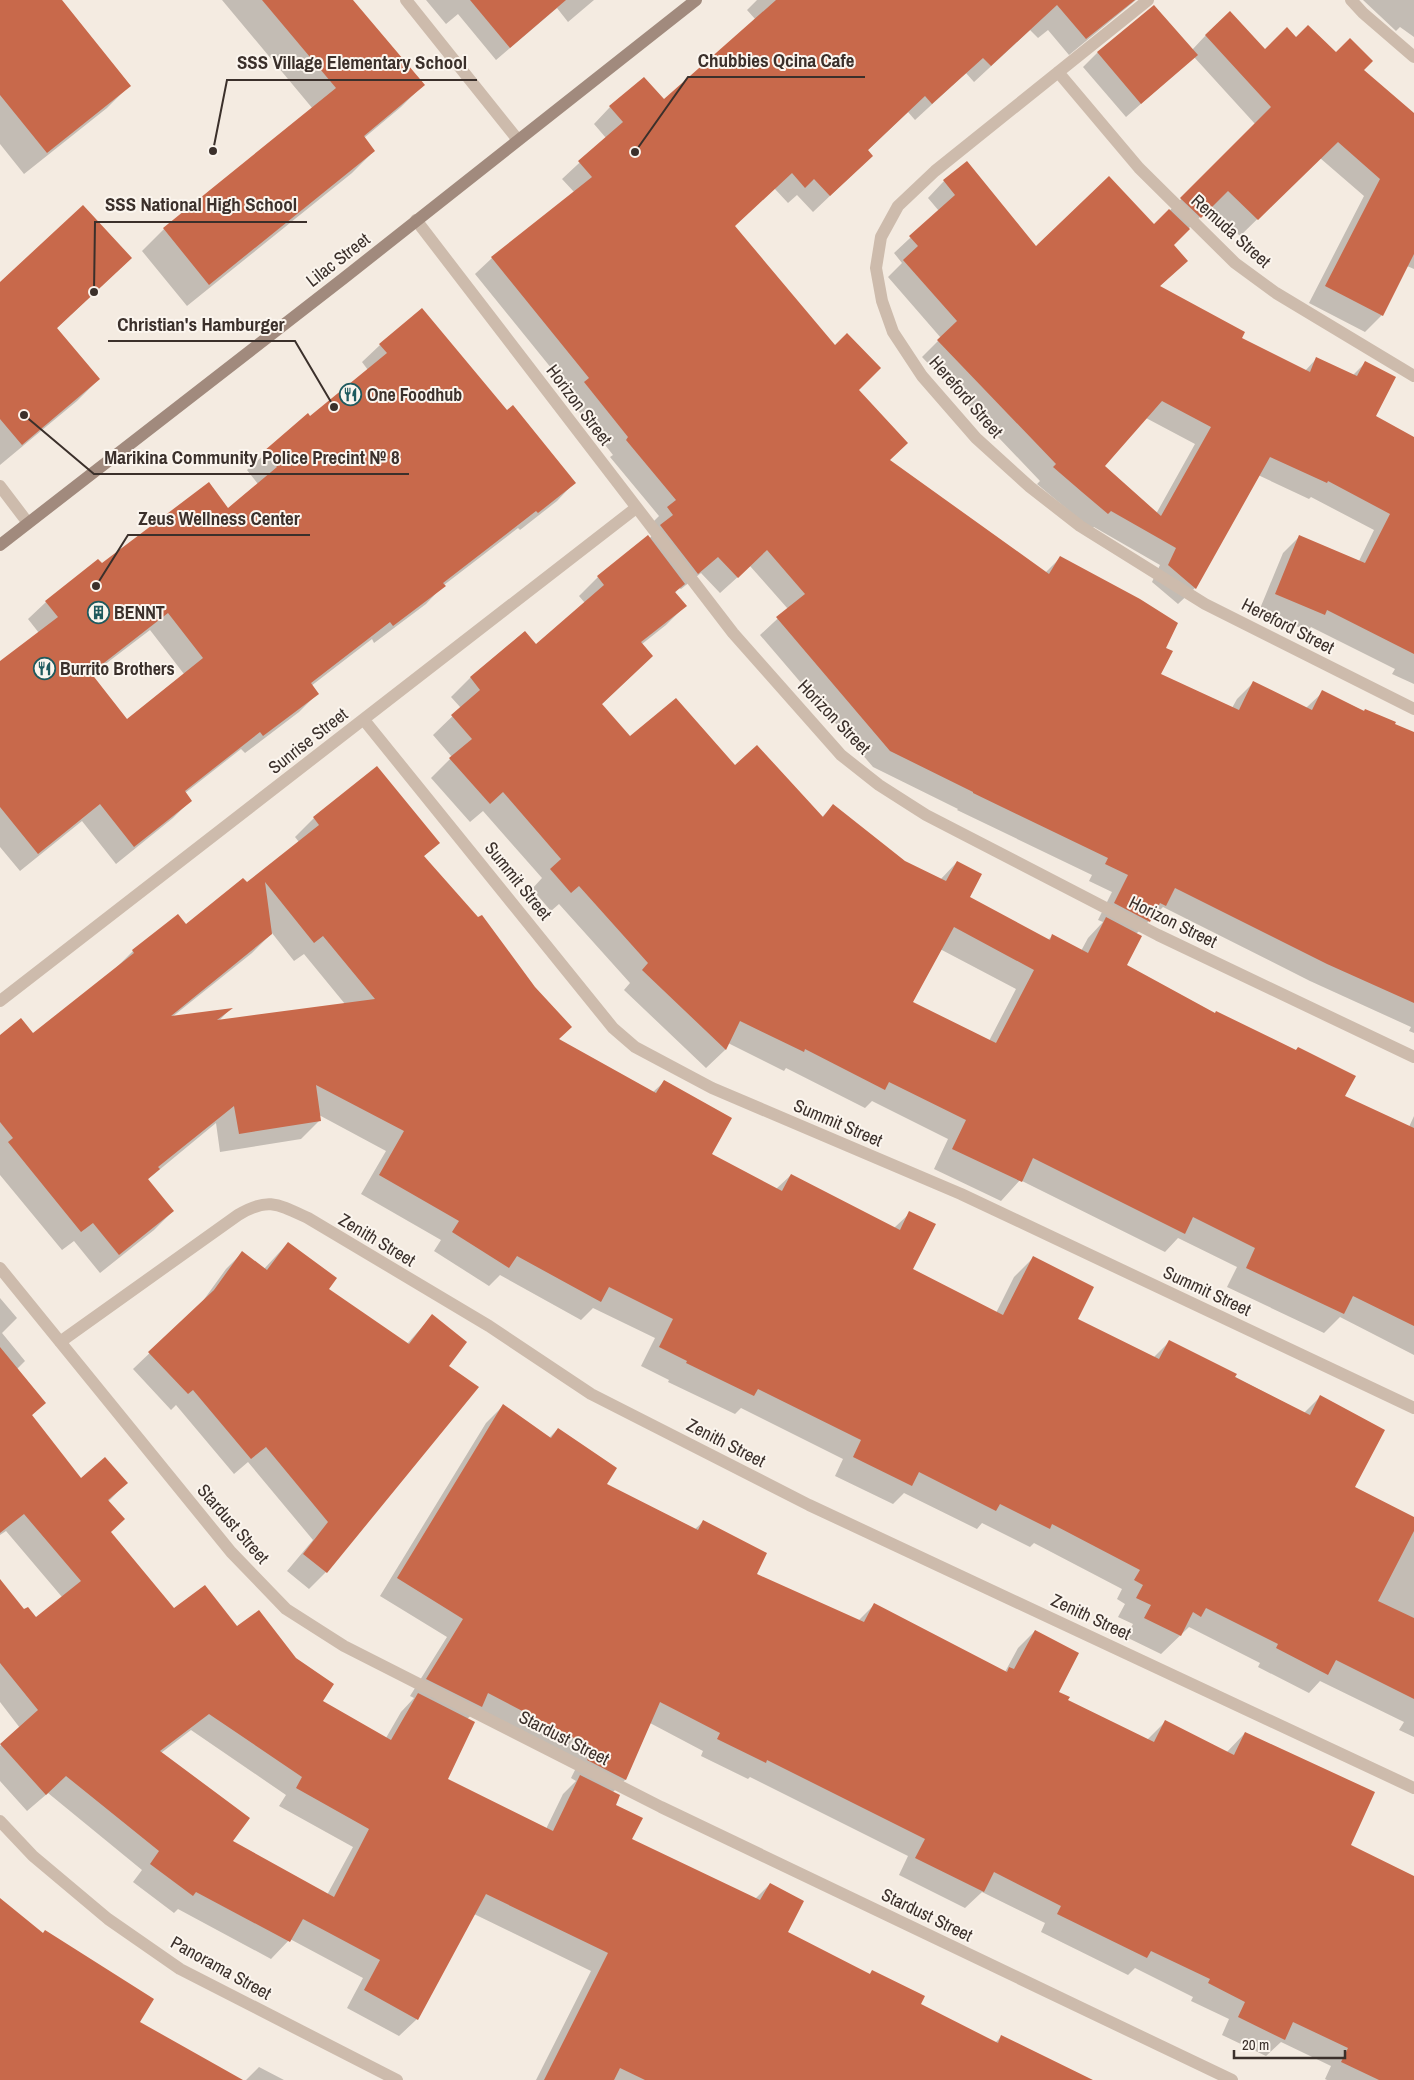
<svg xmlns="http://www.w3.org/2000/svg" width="1414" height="2080" font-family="'Archivo Narrow',sans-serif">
  <rect width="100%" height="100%" fill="#f4ebe1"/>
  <!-- shadow -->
  <path fill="#0003" fill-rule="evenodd" d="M0 0H61L129 86 107 108 24 174 0 144Z
    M222 0H352L423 85 401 107 364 138 374 151 352 173 187 306 142 251 164 229 313 109Z
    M426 0H594L568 22 557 8 496 60 458 14 446 24Z
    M757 0H1136L1069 55 1048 30 1038 38 1030 30 974 82 966 73 915 120 908 112 867 151 872 156 813 212 797 195 788 203 774 188 734 226 857 390 889 461 1045 573 1060 558 1164 648 1159 674 1232 708 1237 699 1253 683 1306 708 1323 692 1414 734V1033L1409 1031 1411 1027 1310 981 1163 907 1136 934 1125 965 1215 1014 1295 1051 1298 1048 1344 1097 1409 1127 1414 1116V1355L1340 1317 1324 1333 1227 1287 1237 1267 1178 1238 1165 1252 1020 1180 1001 1201 934 1169 948 1139 872 1101 865 1108 786 1068 784 1071 728 1043 725 1050 706 1068 624 990 630 983 559 904 551 911 532 889 542 878 483 811 470 822 431 778 452 757 433 735 461 708 451 697 470 678 524 632 536 646 585 603 579 596 598 577 649 539 656 531 651 524 659 516 610 457 613 455 569 399 573 395 475 274 492 258 575 193 562 179 606 138 594 124 610 107 664 101 756 20 747 10ZM750 566 788 609 760 635 873 767 958 809 957 810 1092 875 1089 881 1112 892 1098 920 1103 922 1088 938 1081 951 1053 935 1048 940 968 897 957 862 940 880 904 862 833 806 822 817 735 766 630 737 601 705 652 656 642 644 666 625 685 606 675 593 679 588 681 589 701 573 720 593ZM940 949 1016 989 989 1041 912 1003Z
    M1363 0H1414V37L1400 27 1396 31Z
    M1154 6 1192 50 1206 35 1265 51 1296 39 1336 54 1362 70 1414 115V269L1407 266 1382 315 1365 332 1309 303 1364 196 1320 158 1240 236 1210 207 1172 245 1186 261 1159 287 1240 339 1305 371 1316 359 1353 375 1365 363 1374 417 1414 438V684L1392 674 1395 669 1311 627 1308 631 1259 611 1283 553 1299 537 1359 561 1374 530 1311 497 1309 499 1258 475 1195 588 1178 604 1152 582 1160 565 1094 527 1091 529 1037 484 1040 481 922 357 941 338 888 277 902 263 894 253 939 211 928 198 944 181 967 163 1036 248 1154 226 1256 125 1194 57 1126 117 1083 67 1097 53ZM1146 418 1195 444 1156 514 1103 466Z
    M131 258 56 329 99 379 77 401 0 465V284Z
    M380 345 507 412 574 483 557 501 520 530 518 528 444 585 426 604 374 643 372 639 311 686 317 694 299 712 245 753 241 749 185 793 191 800 173 818 116 864 82 821 20 871 0 847V662L39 633 28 619 46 602 102 565 228 510 258 484 247 470 308 415 310 418 368 370 362 362ZM150 630 184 674 127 720 91 675Z
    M377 768 438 843 423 857 557 1040 653 1092 664 1082 710 1154 776 1189 791 1175 894 1228 910 1213 912 1269 996 1313 1014 1277 1033 1258 1076 1319 1153 1358 1169 1342 1304 1413 1320 1397 1354 1487 1414 1518V1737L1399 1730 1404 1722 1320 1681 1309 1693 1258 1667 1260 1663 1189 1627 1161 1654 1126 1637 1133 1624 1118 1617 1125 1604 1117 1599 1122 1589 1034 1543 1030 1547 982 1523 977 1529 904 1493 893 1504 835 1476 843 1459 741 1408 735 1414 668 1382 669 1380 641 1366 655 1338 593 1308 581 1320 500 1275 489 1286 434 1251 441 1240 361 1194 386 1151 319 1115 320 1120 301 1139 220 1152 216 1123 147 1180 173 1211 154 1230 100 1273 74 1241 62 1250 0 1175V1037L33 1035 114 970 133 951 186 926 246 884 299 842 295 837 314 818ZM272 933 294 961 304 954 345 1004 218 1022 230 1009 172 1017 252 953Z
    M288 1243 327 1289 407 1344 432 1316 447 1366 477 1387 326 1572 309 1589 287 1571 313 1540 248 1462 234 1474 176 1405 171 1410 133 1369 200 1305 226 1269 242 1253 264 1269Z
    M0 1298 17 1318 2 1333 25 1361 17 1369 44 1403 31 1416 81 1480 126 1483 108 1502 110 1533 174 1610 237 1628 321 1701 386 1738 401 1712 414 1698 410 1696 447 1637 380 1596 486 1423 503 1406 549 1438 558 1429 605 1484 695 1529 704 1521 755 1574 858 1621 874 1605 1005 1672 1018 1648 1035 1631 1057 1692 1066 1701 1147 1740 1165 1722 1226 1753 1245 1733 1349 1845 1414 1878V2080H1327L1325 2079 1331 2066 1281 2042 1266 2056 1222 2035 1229 2019 1191 2001 1193 1997 1135 1968 1128 1975 1041 1932 1045 1923 982 1892 965 1908 899 1875 908 1856 750 1777 748 1779 701 1756 703 1751 650 1723 625 1780 612 1793 614 1805 630 1840 755 1899 770 1884 786 1932 869 1975 872 1971 919 2005 995 2043 1002 2036 1082 2080H536L591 1971 474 1914 417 2019 399 2036 347 2008 363 1978 290 1939 271 1959 178 1909 174 1913 133 1882 142 1870 48 1793 27 1811 0 1781V1746L20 1728 0 1702V1581L24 1611 36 1619 62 1597 6 1531 0 1535ZM475 1712 577 1766 571 1778 576 1781 563 1794 546 1829 447 1780 467 1719ZM191 1730 286 1795 279 1806 353 1847 327 1895 231 1842 161 1753Z
    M259 2067 284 2080H246Z"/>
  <!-- building -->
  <path fill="#c8694b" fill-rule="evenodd" d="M0 0H62L131 86 47 153 0 95Z
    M262 0H353L425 85 364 136 375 151 209 285 163 228 336 88Z
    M470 0H566L510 48Z
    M776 0H1135L1086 39 1057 5 991 66 983 58 932 104 925 96 868 150 873 156 830 196 814 179 805 188 792 173 735 226 835 345 847 333 881 368 859 390 908 443 890 460 1049 574 1060 556 1140 599 1178 623 1166 648 1173 651 1161 674 1239 710 1253 681 1312 710 1322 690 1364 711 1365 709 1396 722 1395 724 1414 732V1003L1327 964 1175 888 1166 906 1160 903 1150 922 1114 903 1128 875 1105 864 1108 858 973 793V792L890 751 776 617 805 594 767 550 738 578 718 557 698 574 660 525 673 515 667 507 676 500 626 440 628 437 584 382 589 378 491 257 592 177 578 161 623 122 609 106 644 77 664 99Z
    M1154 5 1198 55 1141 104 1097 52Z
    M1230 11 1265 49 1287 27 1296 37 1308 25 1336 52 1350 38 1373 61 1364 70 1414 113V254L1383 316 1325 286 1380 179 1338 142 1258 220 1228 191 1201 218 1180 198 1271 107 1205 35Z
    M967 161 1036 246 1109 176 1154 224 1169 209 1190 229 1174 245 1188 261 1160 286 1245 332 1242 338 1310 372 1316 357 1357 376 1365 361 1396 377 1376 416 1414 437V654L1327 610 1325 615 1275 594 1299 535 1365 563 1390 514 1328 481 1327 483 1270 457 1196 589 1168 565 1176 548 1111 511 1108 514 1082 492 1053 467 1056 464 937 340 957 321 903 260 918 246 909 236 955 195 943 180ZM1162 401 1211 427 1161 516 1105 466Z
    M83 205 132 258 57 328 100 379 22 445 0 419V282Z
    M422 308 507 410 513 405 576 483 538 513 536 511 443 583 446 586 393 626 390 622 311 683 319 694 263 736 260 732 185 791 192 801 134 847 100 804 38 854 0 807V661L58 617 45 601 98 559 102 563 209 482 228 508 277 467 264 451 308 413 310 416 387 353 379 344ZM168 613 203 658 127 719 91 673Z
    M648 535 685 584 675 592 687 606 641 642 653 656 602 704 630 736 676 698 735 765 757 745 823 817 833 804 905 861 946 881 957 861 982 874 970 897 1050 940 1052 934 1088 953 1106 917 1142 936 1127 965 1215 1013 1216 1011 1296 1050 1298 1047 1356 1076 1345 1096 1414 1128V1326L1353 1296 1344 1314 1246 1268 1255 1248 1193 1217 1185 1234 1033 1158 1022 1182 952 1149 966 1120 889 1082 885 1090 805 1049 804 1052 740 1021 726 1050 642 970 648 963 579 886 571 893 550 869 561 859 503 792 490 804 449 758 472 739 451 715 480 690 470 677 525 631 536 644 604 585 597 576ZM954 927 1034 970 996 1043 913 1002Z
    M377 766 440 843 424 856 478 917 482 915 535 987 572 1027 559 1039 656 1093 664 1080 732 1118 712 1154 782 1191 791 1174 900 1230 909 1211 936 1224 913 1269 1003 1315 1033 1256 1094 1287 1078 1319 1159 1359 1169 1340 1237 1374 1235 1377 1310 1415 1320 1395 1385 1430 1355 1487 1414 1517V1531L1378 1601 1414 1618V1699L1336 1660 1328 1675 1276 1648 1278 1644 1206 1608 1201 1617 1193 1612 1181 1636 1144 1618 1151 1605 1136 1598 1143 1585 1134 1580 1140 1570 1052 1524 1050 1529 1000 1504 996 1511 919 1472 912 1486 853 1457 861 1440 758 1389 754 1396 686 1363 687 1361 659 1347 673 1319 609 1287 601 1302 517 1256 509 1268 452 1232 459 1221 379 1175 404 1131 316 1085 321 1121 239 1134 234 1106 158 1167 160 1169 148 1179 174 1211 119 1255 93 1223 81 1232 8 1142 13 1138 0 1122V1035L21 1018 33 1033 134 953 132 950 178 914 186 924 243 878 247 882 319 825 313 817ZM265 882 314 943 323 936 375 999 217 1020 233 1008 171 1016 272 934Z
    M288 1242 337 1278 329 1289 409 1344 432 1314 467 1342 449 1366 479 1387 327 1573 303 1554 328 1522 266 1447 251 1459 193 1390 188 1394 148 1352 214 1290 242 1251 267 1270Z
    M0 1347 46 1403 32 1415 81 1478 105 1457 128 1483 108 1500 125 1519 111 1532 174 1608 205 1585 237 1626 259 1610 296 1658 334 1684 323 1701 391 1740 418 1693 475 1722 448 1779 553 1831 580 1775 620 1795 616 1805 643 1818 632 1839 760 1900 770 1883 804 1901 788 1932 870 1974 872 1970 925 1996 921 2004 998 2043 1001 2035 1093 2080H645L620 2068 614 2080H544L608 1953 606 1952 486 1894 418 2020 364 1990 380 1960 303 1919 290 1942 196 1892 193 1896 150 1864 159 1851 66 1776 46 1795 0 1744 38 1710 0 1663V1579L24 1609 28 1607 36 1617 81 1581 24 1514 0 1533ZM209 1714 302 1777 296 1788 369 1829 334 1897 233 1841 250 1818 160 1751Z
    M503 1404 551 1438 558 1428 617 1468 607 1484 698 1530 703 1520 767 1553 757 1574 864 1622 874 1603 1007 1672 1009 1667 1014 1669 1035 1630 1079 1653 1059 1692 1070 1697 1068 1700 1154 1742 1165 1720 1234 1755 1245 1732 1375 1792 1351 1845 1414 1876V2080H1379L1341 2062 1348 2048 1293 2022 1285 2040 1238 2017 1245 2002 1208 1983 1210 1979 1151 1951 1147 1958 1057 1914 1061 1906 994 1872 984 1892 915 1858 925 1839 767 1760 766 1763 717 1739 720 1733 660 1702 626 1780 587 1760 593 1748 488 1693 482 1707 426 1679 463 1619 397 1578Z
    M0 1898 43 1933 45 1930 154 1999 140 2022 243 2080H0Z"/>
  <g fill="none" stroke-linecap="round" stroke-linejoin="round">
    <!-- minor -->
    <path stroke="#cdbbac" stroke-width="12" d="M1148 0 935 171 898 206 881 237 876 268 882 301 893 332 922 376 976 438 1030 487 1080 526 1205 604 1414 709
      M1351 0 1363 13 1414 57
      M1058 72 1139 168 1235 263 1276 293 1414 376
      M0 486 28 523
      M364 720 613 1028 635 1047 712 1088 961 1194 1414 1408
      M0 1001 636 508
      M0 1268 231 1552 286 1609 344 1646 661 1807 1232 2080
      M60 1342 238 1215C268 1197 278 1204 308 1218L489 1326 591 1394 809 1505 1414 1788"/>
    <!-- tertiary -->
    <path stroke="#cdbbac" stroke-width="12" d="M406 0 518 140
      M416 220 733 633 841 755 879 785 926 815 1158 935 1414 1057
      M0 1821 33 1856 108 1919 180 1969 397 2080"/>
    <!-- secondary -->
    <path stroke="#a18a7d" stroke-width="12" d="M0 545 344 278 696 0"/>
  </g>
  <!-- icons -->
  <defs>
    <symbol id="restaurant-ring" viewBox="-11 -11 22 22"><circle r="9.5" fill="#fbf5ee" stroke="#1f5a5e" stroke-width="1.5"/><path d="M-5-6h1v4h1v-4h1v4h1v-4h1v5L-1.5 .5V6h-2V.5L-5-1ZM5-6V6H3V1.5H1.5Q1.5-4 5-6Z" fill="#1f5a5e"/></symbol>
    <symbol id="building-ring" viewBox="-11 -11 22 22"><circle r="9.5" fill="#fbf5ee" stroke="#1f5a5e" stroke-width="1.5"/><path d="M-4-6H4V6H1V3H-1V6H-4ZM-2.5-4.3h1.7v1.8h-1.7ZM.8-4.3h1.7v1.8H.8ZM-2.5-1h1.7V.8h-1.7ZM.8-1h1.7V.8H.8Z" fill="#1f5a5e"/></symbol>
  </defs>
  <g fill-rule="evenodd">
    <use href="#restaurant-ring" x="338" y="382" width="25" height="25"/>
    <use href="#building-ring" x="86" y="600" width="25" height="25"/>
    <use href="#restaurant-ring" x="32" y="656" width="25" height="25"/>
  </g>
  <g text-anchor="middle" stroke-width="4" stroke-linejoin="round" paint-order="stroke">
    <!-- street labels -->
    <g font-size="18" fill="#3b302b" stroke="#fbf5ee">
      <text transform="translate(1231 231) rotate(42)" y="6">Remuda Street</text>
      <text transform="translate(338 260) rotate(-38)" y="6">Lilac Street</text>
      <text transform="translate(966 397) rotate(49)" y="6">Hereford Street</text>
      <text transform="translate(579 405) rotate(53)" y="6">Horizon Street</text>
      <text transform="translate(1288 626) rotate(27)" y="6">Hereford Street</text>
      <text transform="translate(834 717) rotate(46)" y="6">Horizon Street</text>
      <text transform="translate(308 741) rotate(-38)" y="6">Sunrise Street</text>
      <text transform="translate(518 881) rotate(51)" y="6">Summit Street</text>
      <text transform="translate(1173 922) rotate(26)" y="6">Horizon Street</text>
      <text transform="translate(838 1123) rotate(23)" y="6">Summit Street</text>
      <text transform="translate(377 1240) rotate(31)" y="6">Zenith Street</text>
      <text transform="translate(1207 1291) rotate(25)" y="6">Summit Street</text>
      <text transform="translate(726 1443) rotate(27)" y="6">Zenith Street</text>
      <text transform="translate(233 1524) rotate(49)" y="6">Stardust Street</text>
      <text transform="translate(1091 1617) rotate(25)" y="6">Zenith Street</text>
      <text transform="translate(564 1738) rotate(27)" y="6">Stardust Street</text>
      <text transform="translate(927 1915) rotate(26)" y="6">Stardust Street</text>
      <text transform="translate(221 1968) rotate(29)" y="6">Panorama Street</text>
    </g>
    <!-- poi labels -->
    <g font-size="18" font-weight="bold" fill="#3b302b" stroke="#fbf5ee" text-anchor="start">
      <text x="367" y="401">One Foodhub</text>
      <text x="114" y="619">BENNT</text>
      <text x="60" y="675">Burrito Brothers</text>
    </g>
  </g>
  <!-- callouts -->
  <path fill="none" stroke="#3b302b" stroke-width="2" d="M635 152L688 77H865M213 151L227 80H477M94 292L95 222H307M334 407L295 341H108M24 415L94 474H409M96 586L128 535H310"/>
  <g fill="#3b302b" stroke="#fbf5ee" stroke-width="2">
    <circle cx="635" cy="152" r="5"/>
    <circle cx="213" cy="151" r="5"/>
    <circle cx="94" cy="292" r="5"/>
    <circle cx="334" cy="407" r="5"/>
    <circle cx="24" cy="415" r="5"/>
    <circle cx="96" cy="586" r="5"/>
  </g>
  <g font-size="19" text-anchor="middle" font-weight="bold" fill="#3b302b" stroke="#fbf5ee" stroke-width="4" stroke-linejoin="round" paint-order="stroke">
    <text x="776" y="67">Chubbies Qcina Cafe</text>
    <text x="352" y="69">SSS Village Elementary School</text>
    <text x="201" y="211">SSS National High School</text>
    <text x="201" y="331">Christian's Hamburger</text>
    <text x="252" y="464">Marikina Community Police Precint № 8</text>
    <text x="219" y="525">Zeus Wellness Center</text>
  </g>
  <!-- scale -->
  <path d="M1234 2050v8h111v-8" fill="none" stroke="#3b302b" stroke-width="2.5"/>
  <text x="1242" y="2050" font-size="15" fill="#3b302b" stroke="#fbf5ee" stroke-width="4" paint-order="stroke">20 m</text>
</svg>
